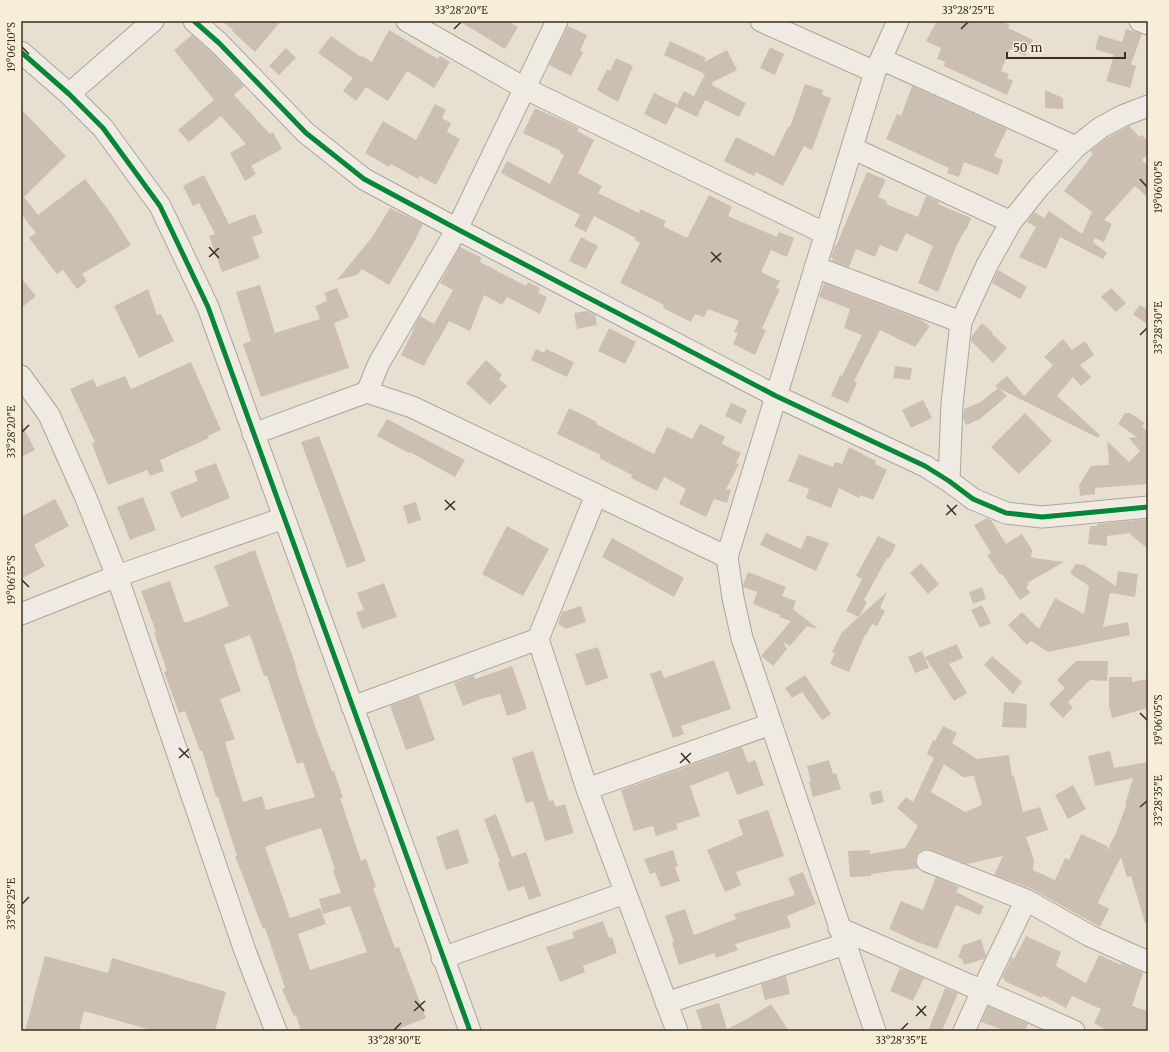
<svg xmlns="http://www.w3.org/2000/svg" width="1169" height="1052" font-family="Merriweather,serif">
  <rect width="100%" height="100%" fill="#e7e0d1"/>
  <!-- building -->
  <path fill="#cbbfb2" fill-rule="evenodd" d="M222 21H281L255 52 232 31 233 30Z
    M459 21H507L518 27 505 49Z
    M937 21H1001L1010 25 1008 28 1033 40 1025 56 1010 49 1001 71 1009 74 1007 78 1013 81 1007 95 944 66 945 62 937 59 941 48 926 41Z
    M568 26 587 35 580 51 583 52 571 76 549 65Z
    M1126 29 1142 34 1131 64 1136 66 1130 88 1106 81 1114 55 1095 49 1099 35 1122 42Z
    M389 30 438 59 440 56 450 62 434 88 407 71 388 101 366 87 356 101 343 91 353 78 318 53 331 36 361 57 362 56 372 62Z
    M192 35 211 52 244 86 234 95 270 134 273 132 282 149 251 166 256 174 245 181 230 153 246 144 221 116 189 142 178 130 214 100 174 50Z
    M670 41 706 58 704 62 727 50 737 70 713 82 712 85 746 103 739 117 705 100 697 117 676 107 684 91 694 96 705 74 664 55Z
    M770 47 784 54 775 75 760 68Z
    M286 48 296 58 279 75 269 66Z
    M616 58 633 66 618 102 597 90 607 69 610 71Z
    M805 84 823 90 822 95 831 98 812 150 804 146 783 186 756 172 754 176 724 161 736 137 774 156 788 127H790Z
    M912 86 1007 129 994 156 1003 160 998 175 964 162 959 177 947 173 949 168 886 139 897 114 901 116Z
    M1045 90 1063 98V109L1045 108Z
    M654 93 677 104 666 125 644 114Z
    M435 104 446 110 442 118 451 123 447 132 460 139 436 185 420 176 418 179 391 164 389 167 365 153 383 121 416 140Z
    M535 108 579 128 577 131 594 140 578 173 602 186 598 193 639 213 640 209 666 221 663 226 687 238 709 195 732 207 728 216 777 237 779 232 794 238 787 257 771 250 761 272 780 281 776 288 780 289 762 328 766 330 755 355 733 344 738 333 734 332 739 321 708 309 704 317 695 314 691 322 663 308 664 305 620 283 640 243 635 240 636 238 594 216 586 232 574 226 580 215 501 173 507 161 550 184 564 155 560 153 561 151 523 133Z
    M21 109 66 156 24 197 38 215 85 179 110 212 131 245 82 274 87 281 77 289 63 270 57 274 29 238 36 233 21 214Z
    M1129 126 1140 137 1142 135 1148 141V154L1142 160 1148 166V198L1135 186 1104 220 1112 224 1104 242 1095 238 1093 242 1107 253 1103 259 1060 237 1046 269 1019 257 1036 227 1027 222 1034 212 1044 218 1049 211 1082 234 1092 212 1064 191 1093 154 1090 151 1107 138Z
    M867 172 886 180 878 197 887 201 886 204 918 217 926 196 939 202 938 204 971 218 966 231 965 230 957 245 938 292 918 283 933 246 906 233 897 252 880 245 875 257 856 249 849 267 832 261 833 259 831 258 835 245 836 246Z
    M204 175 229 224 255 214 263 233 252 237 260 258 222 272 209 236 215 234 199 203 193 206 183 186Z
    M390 208 423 224 413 244 389 285 362 269 357 275 337 280 373 236Z
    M581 237 598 246 586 269 569 261Z
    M460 247 482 258 480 262 526 286 528 282 540 288 538 293 547 297 540 314 507 297 502 305 484 295 470 331 449 321 437 343H436L424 366 401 355 414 329H413L420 316 434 324 453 290 440 283Z
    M998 270 1027 287 1020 299 992 283Z
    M21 278 36 296 21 308Z
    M824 283 921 320 930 326 915 347 880 330 854 381 857 383 848 403 831 396 840 375 842 376 862 335 844 328 850 309 819 297Z
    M260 285 275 333 320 319 315 306 327 301 324 293 337 288 349 317 334 323 349 368 261 397 243 344 251 341 236 292Z
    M1111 288 1126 303 1116 312 1101 297Z
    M148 289 157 315 161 314 174 341 139 358 114 306Z
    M1140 305 1148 310V325L1133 314Z
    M587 311 595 315 597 325 577 329 574 313Z
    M982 323 993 333 992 334 1007 348 993 363 971 341 972 336Z
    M609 328 636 342 625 364 598 351Z
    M1063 339 1072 350 1085 341 1094 355 1080 365 1091 377 1081 386 1073 377 1057 396 1100 435 1098 438 1000 389 1007 396 980 419 966 425 963 418 964 409 981 402 998 388 995 386 1007 376 1024 396 1053 365 1044 357Z
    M536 349 544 353 546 349 574 362 567 377 531 360Z
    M486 360 502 375 499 379 507 386 490 405 466 383Z
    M191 362 221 430 208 436 209 438 160 460 164 471 150 476 147 470 108 485 92 444 95 442 70 389 93 379 97 387 125 376 131 389Z
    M895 366 912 368 910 380 893 378Z
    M923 400 932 418 911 428 902 410Z
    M731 403 747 410 741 424 725 416Z
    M569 408 597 422 596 424 654 454 667 427 692 439 700 424 725 437 722 444 741 453 736 463 739 464 726 489 731 490 727 503 714 499 706 517 679 504 686 489 664 477 657 491 631 478 632 475 599 458 601 455 557 434Z
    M1025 413 1052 441 1019 474 991 447Z
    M1125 413H1130L1145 423 1142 426 1148 433V484L1095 488V494L1080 496 1079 485 1091 466 1109 465 1108 459H1109L1107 441 1129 462 1140 451 1129 438 1137 437 1118 424Z
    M387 419 465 460 455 477 410 452 409 453 377 436Z
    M21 423 35 450 21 457Z
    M319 436 366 561 347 568 301 442Z
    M849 447 876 461 875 464 887 470 873 500 861 495 859 498 839 488 831 508 806 498 809 489 788 481 799 454 833 467 835 462 842 464Z
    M216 463 230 498 181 518 170 492 198 481 194 471Z
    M143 497 156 530 130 540 117 507Z
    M55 499 69 526 34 545 45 566 21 579V517Z
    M416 502 421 520 408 524 403 506Z
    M987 518 991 520 1006 544 1022 534 1032 550 1031 557 1039 559H1041L1064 562 1027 583 1029 584 1026 587 1030 593 1020 600 1002 574 1000 575 987 555 991 553 974 525Z
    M1148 519V549L1131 535V533L1107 536V546L1088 544 1090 526H1097V524Z
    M507 526 549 549 523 596 482 574Z
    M766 533 801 549 807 535 829 543 816 571 760 545Z
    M878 536 896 545 889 559 887 558 864 600 867 602 859 617 846 611 862 579 856 576Z
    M612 538 684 578 674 597 602 557Z
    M255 550 296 666H295L315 726 332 771H334L343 798H340L361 861 366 859 376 887 373 888 395 948 399 947 426 1018 393 1031H301L296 1015 294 1016 282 989 285 988 265 928 263 929 235 856H237L218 797H216L202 750 200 751 185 711 179 713 164 672 167 671 154 633 156 632 141 591 170 581 184 622H188L229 606 214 566ZM250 635 264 676H267L297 764 303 762 315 797 266 810 262 796 243 802 225 742 235 739 220 699 241 691 224 645ZM321 828 335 870 333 871 341 893 319 899 323 914 350 906 367 952 310 970 298 934 326 924 320 908 290 918 265 847 292 837Z
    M921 563 939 584 928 594 910 573Z
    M1076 564 1084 565 1116 586 1118 571 1138 574 1135 597 1110 593 1103 627 1128 622 1130 635 1048 652 1031 641 1027 645 1008 625 1022 612 1039 629 1055 598 1084 614 1089 586 1070 573Z
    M748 572 786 587 782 596 796 601 793 609 818 629 807 626 790 646 783 642 787 649 773 666 761 656 791 621 779 617 780 615 753 604 757 592 743 587V585Z
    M384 583 397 617 362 629 356 612 364 610 357 593Z
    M982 587 986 599 973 604 969 592Z
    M887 592 880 608 885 611 877 626 872 624 866 635H865L849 672 830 664 835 653 832 652 842 632Z
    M982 605 991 623 980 628 971 610Z
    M581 606 586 622 566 629 558 624 562 612Z
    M957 644 963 658 949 664 967 693 954 701 925 657Z
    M598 647 608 678 586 686 575 654Z
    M922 651 929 668 915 673 908 657Z
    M992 656 1022 682 1013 694 984 665Z
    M714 660 731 709 681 726 684 734 673 738 650 674 661 670 664 678Z
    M1076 661H1108L1107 681 1090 680 1068 702 1073 707 1063 718 1049 704 1065 688 1057 680Z
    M512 666 527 709 507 716 500 694 481 699 463 706 454 683 474 675 475 679Z
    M805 675 831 714 822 720 802 692 792 698 785 688Z
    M1109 677H1132V682L1148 679V708L1112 718 1109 706Z
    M419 695 435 740 406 750 390 706Z
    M1004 702 1027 704 1026 728 1002 727Z
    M943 726 957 733 952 743 977 759 1009 755 1012 776H1014L1023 812 1040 807 1048 830 1026 837 1034 860 1033 870 1055 880 1065 858 1069 860 1081 834 1107 846 1110 851 1109 846 1115 835 1126 806 1125 805 1133 778 1095 786 1088 756 1110 751 1114 768 1148 762V923H1145L1131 876 1127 877 1121 857 1099 900 1098 903 1109 909 1100 927 1032 889 994 875 1003 856 967 864 931 850 926 849 920 851 916 856 915 862 918 868 899 871V870L871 874V876L850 877 848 851 870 850V854L905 848 918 826 897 808 906 797 913 802 934 758 927 754 933 740 935 741ZM944 764 963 777 974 776 982 805 965 812 931 792Z
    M742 747 748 763 755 760 764 785 737 795 728 771 690 786 700 816 676 824 678 829 656 836 653 826 634 831 621 790Z
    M533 751 549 801 553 800 556 807 565 804 574 833 545 841 533 801 526 803 512 758Z
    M829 760 833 774 836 773 841 789 813 797 809 782 811 781 807 766Z
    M1073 785 1086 809 1068 819 1055 795Z
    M881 790 884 802 872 805 869 793Z
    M768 810 784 856 736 872 741 885 725 892 707 850 743 835 738 820Z
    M496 814 512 857 526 852 541 896 529 900 524 886 508 891 498 863 500 862 484 819Z
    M458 829 469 863 446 870 436 837Z
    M673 850 678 866 675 867 680 881 661 887 655 872 650 874 644 859Z
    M803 872 816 904 787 916 791 927 735 944 738 950 716 958 714 953 679 965 672 943 674 942 665 916 685 909 694 935 736 919 734 914 795 895 788 878Z
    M936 877 957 886 959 887 956 892 984 906 980 915 956 905 937 949 917 942 889 929 901 901 923 910Z
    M603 921 609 938 612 937 617 953 583 966 585 972 560 982 546 947 574 938 572 932Z
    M1026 936 1061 952 1056 966 1086 983 1099 955 1121 965V963L1143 973 1132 1006 1148 1011V1031H1108L1094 1023 1101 1009 1072 996 1066 1008 1043 996 1042 998 1004 981 1005 979 1002 978 1012 957 1014 959Z
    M981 939 986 956 984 959 964 965 962 959 958 957 963 945Z
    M45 956 108 973 112 958 226 992 215 1031H154L84 1011 79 1031H25Z
    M900 968 924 978 913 1001 890 991Z
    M786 976 790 994 765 1000 761 984Z
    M945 988 958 993 942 1031H928Z
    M719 1003 727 1029 747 1019 771 1004 789 1031H703L696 1010Z
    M988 1006 1028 1024 1025 1031H1007L981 1022Z"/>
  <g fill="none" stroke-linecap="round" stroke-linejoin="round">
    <defs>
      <path id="minor" d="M194 21 219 43 306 133 364 179 457 229 776 396 925 466 949 481 973 499 1006 513 1042 517 1148 507
        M407 21 526 89 826 234
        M761 21 875 72
        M1140 21 1148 24
        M21 52 69 94 103 128 160 206 208 307 470 1031
        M881 59 1076 147
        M69 94 153 21
        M852 148 1011 222
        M815 267 961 322
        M21 376 49 415 86 498 117 576 245 951 276 1031
        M367 392 379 363 457 229 557 21
        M253 434 367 392 412 407 727 557
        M949 481 952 404 961 322 987 265 1011 222 1039 187 1076 147 1100 128 1122 116 1148 106
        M21 614 117 576 284 518
        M538 639 587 789 677 1031
        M352 707 538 639 596 495
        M587 789 771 724
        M927 861 1026 900 1090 936 1148 962
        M839 928 1074 1031
        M442 958 625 893
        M666 1003 845 944
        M875 1031 742 638 733 598 727 557 875 72 898 21
        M964 1031 982 991 1026 900"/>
    </defs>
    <!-- minor casing -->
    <use href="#minor" stroke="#ada599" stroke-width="23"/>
    <!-- minor -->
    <use href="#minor" stroke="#efebe3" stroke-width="21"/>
    <defs>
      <path id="cycleway" d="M194 21 219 43 306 133 364 179 457 229 776 396 925 466 949 481 973 499 1006 513 1042 517 1148 507
        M21 52 69 94 103 128 160 206 208 307 470 1031"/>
    </defs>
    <!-- cycleway casing -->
    <use href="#cycleway" stroke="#f7eed8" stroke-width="8"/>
    <!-- cycleway -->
    <use href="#cycleway" stroke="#00873e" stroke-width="5"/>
  </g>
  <!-- ticks -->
  <path fill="none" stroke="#3d2e20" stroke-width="1.5" d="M454 29 461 22M961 29 968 22M22 47 29 54M1140 179 1147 187M209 247 219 258M711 252 721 262M209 257 219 248M711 262 721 253M1140 335 1147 328M22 432 29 425M445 500 455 510M947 505 956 515M445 510 455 501M946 515 957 505M22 580 29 587M1140 713 1147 720M179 748 189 758M681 753 690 763M179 758 189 749M680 763 691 753M1140 807 1147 801M22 904 29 897M415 1001 424 1011M917 1006 926 1016M414 1011 425 1001M916 1016 926 1006M394 1030 401 1023M901 1030 908 1023"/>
  <!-- border -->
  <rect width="1169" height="1052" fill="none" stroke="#f7eed8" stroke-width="44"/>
  <!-- scale -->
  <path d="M1007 52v6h118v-6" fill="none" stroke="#3d2e20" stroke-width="2"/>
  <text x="1013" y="52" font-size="12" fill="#3d2e20" stroke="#f7eed8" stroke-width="3" paint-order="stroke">50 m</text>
  <rect x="22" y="22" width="1125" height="1008" fill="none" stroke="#3d2e20" stroke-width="1.5"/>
  <g font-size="10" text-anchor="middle" fill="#3d2e20">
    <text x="461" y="14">33°28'20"E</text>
    <text x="968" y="14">33°28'25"E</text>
    <text transform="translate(11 47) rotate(-90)" y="4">19°06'10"S</text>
    <text transform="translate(1158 187) rotate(-90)" y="4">19°06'00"S</text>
    <text transform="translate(1158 328) rotate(-90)" y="4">33°28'30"E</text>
    <text transform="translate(11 432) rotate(-90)" y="4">33°28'20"E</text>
    <text transform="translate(11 580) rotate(-90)" y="4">19°06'15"S</text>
    <text transform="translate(1158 720) rotate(-90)" y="4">19°06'05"S</text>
    <text transform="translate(1158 801) rotate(-90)" y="4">33°28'35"E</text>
    <text transform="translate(11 904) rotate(-90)" y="4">33°28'25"E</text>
    <text x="394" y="1044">33°28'30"E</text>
    <text x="901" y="1044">33°28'35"E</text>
  </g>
</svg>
